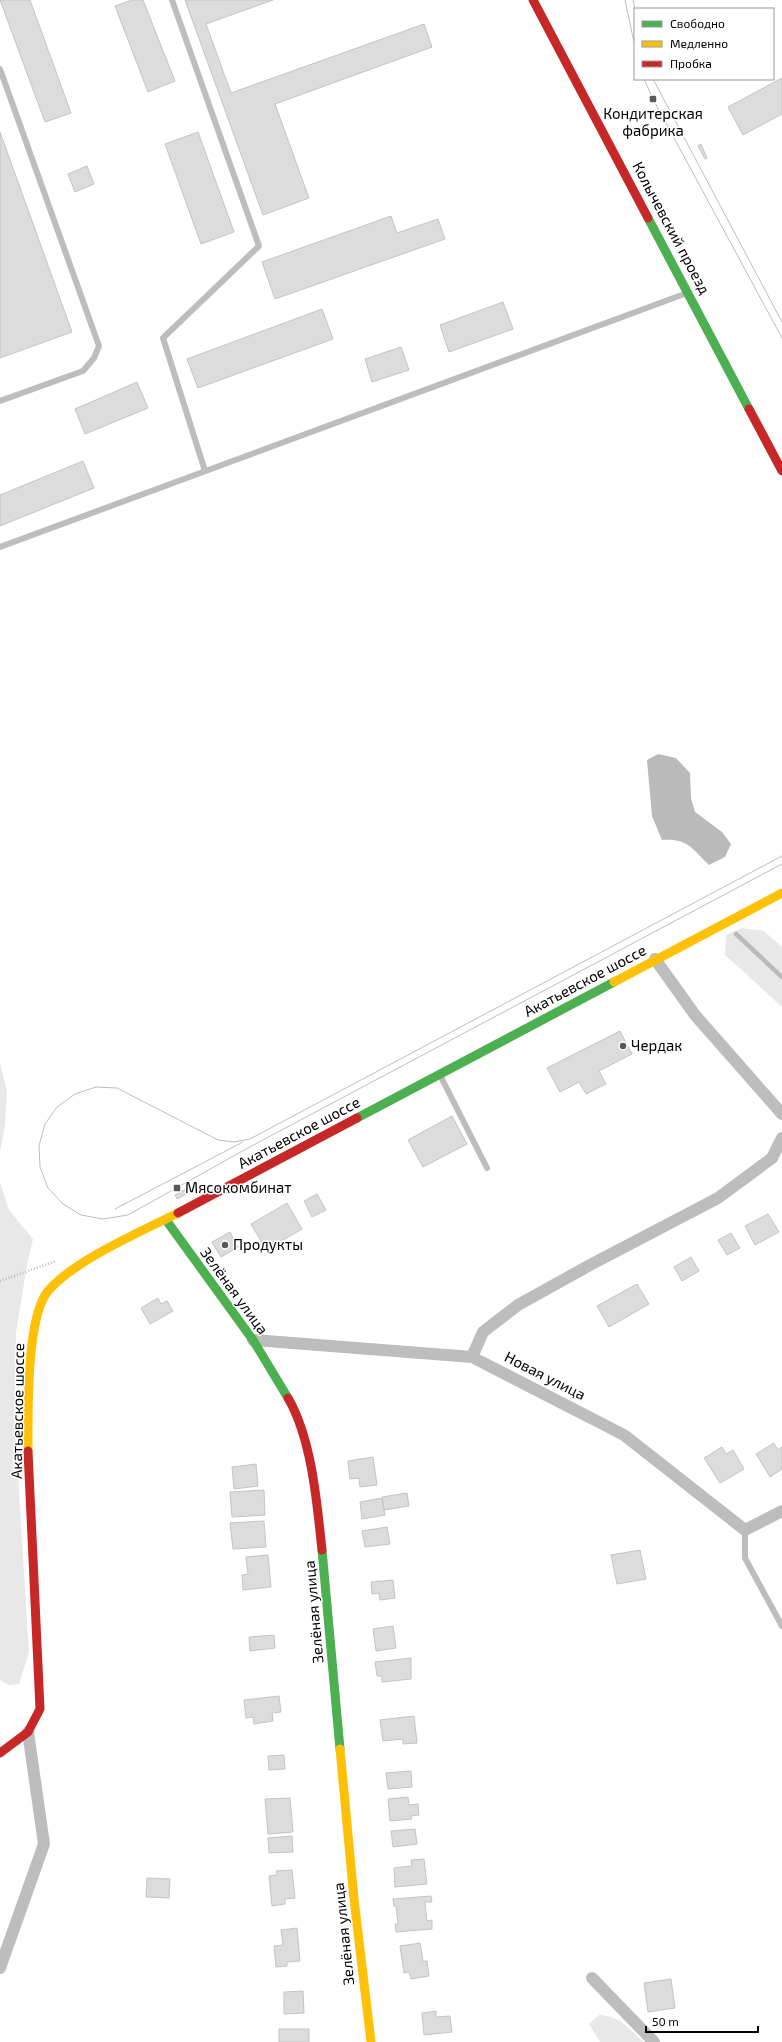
<svg xmlns="http://www.w3.org/2000/svg" width="782" height="2042" font-family="'Exo 2',sans-serif">
  <rect width="100%" height="100%" fill="#fff"/>
  <!-- green -->
  <path fill="#e8e8e8" d="M742 928 764 931 782 947V1007L725 955 726 935Z
    M0 1063 7 1091 5 1125 0 1152Z
    M0 1182 9 1210 33 1239 27 1265 16 1333 15 1429 29 1652 19 1684 9 1685 0 1680Z
    M599 2015C620 2016 629 2028 643 2042H600L589 2024Z"/>
  <!-- water -->
  <path fill="#bababa" d="M658 754 676 758 690 773 691 798 695 812 722 832 731 844 725 857 709 865C692 849 688 838 662 840L652 816 647 760Z"/>
  <g fill="none" stroke-linecap="round" stroke-linejoin="round">
    <!-- stream -->
    <path stroke="#bababa" stroke-width="4.5" d="M736 934 782 977"/>
  </g>
  <!-- building -->
  <path fill="#dcdcdc" stroke="#c4c4c4" d="M0 0H30L71 113 45 122Z
    M132 0H143L175 81 148 92 115 6Z
    M185 0H273L206 24 231 93 424 24 432 47 275 104 309 198 263 215Z
    M782 78V114L743 135 728 107Z
    M0 132 72 332 0 358Z
    M198 132 234 232 201 244 165 144Z
    M701 144 707 158 705 159 698 146Z
    M87 166 94 184 75 192 68 174Z
    M391 216 397 233 438 219 445 239 275 299 262 262Z
    M503 302 513 329 449 352 440 325Z
    M322 309 333 339 198 388 187 359Z
    M401 347 409 370 372 382 365 359Z
    M137 382 148 408 85 434 75 409Z
    M83 461 94 488 0 526V495Z
    M620 1031 632 1054 599 1071 606 1084 586 1094 579 1082 560 1092 547 1068Z
    M452 1116 467 1144 423 1167 408 1140Z
    M188 1188 190 1192 177 1199 175 1195Z
    M317 1194 326 1210 312 1217 304 1201Z
    M287 1203 302 1229 266 1250 251 1224Z
    M768 1214 779 1232 755 1245 745 1226Z
    M230 1232 238 1247 221 1257 212 1242Z
    M731 1233 740 1248 727 1255 718 1240Z
    M691 1257 699 1271 682 1281 674 1267Z
    M637 1284 649 1304 609 1327 597 1306Z
    M158 1298 161 1304 167 1301 173 1311 150 1324 141 1308Z
    M774 1443 778 1450 782 1447V1469L770 1477 756 1454Z
    M722 1447 726 1454 733 1450 744 1469 720 1483 704 1458Z
    M373 1457 377 1485 360 1487 359 1478 350 1479 348 1461Z
    M256 1464 258 1486 234 1489 232 1467Z
    M264 1490 265 1515 232 1517 230 1492Z
    M407 1493 409 1506 384 1510 382 1497Z
    M382 1498 385 1515 362 1519 360 1502Z
    M264 1521 266 1547 233 1549 230 1523Z
    M387 1527 390 1544 365 1547 362 1531Z
    M640 1550 646 1579 617 1584 611 1555Z
    M268 1555 271 1587 243 1590 242 1575 248 1574 246 1557Z
    M393 1580 395 1598 380 1600 379 1593 372 1594 371 1582Z
    M393 1626 396 1648 376 1651 373 1629Z
    M274 1635 275 1648 250 1651 249 1637Z
    M411 1658V1679L382 1682V1676H377L375 1662Z
    M279 1696 281 1712 272 1713 273 1721 254 1724 253 1717 246 1718 244 1700Z
    M414 1716 417 1743 403 1744V1739L383 1741 380 1720Z
    M284 1755 285 1769 269 1770 268 1756Z
    M411 1771 412 1787 388 1789 386 1773Z
    M408 1797 409 1805 418 1804 419 1815 411 1816 412 1819 390 1821 388 1799Z
    M290 1798 293 1832 268 1834 265 1799Z
    M415 1829 417 1844 393 1847 391 1831Z
    M292 1836 293 1852 269 1853 268 1838Z
    M424 1859 427 1884 395 1887 394 1868 412 1866 411 1860Z
    M292 1870 295 1898 285 1899V1904L272 1906 269 1876 277 1875 276 1871Z
    M147 1878 170 1879 169 1898 146 1897Z
    M431 1896 432 1902H425L427 1921 432 1920V1929L396 1932 395 1924H398L396 1906H394L393 1899Z
    M297 1928 300 1961 287 1962V1966L276 1967 274 1946 283 1945 281 1930Z
    M420 1943 423 1961H427L429 1976 411 1979 409 1972 404 1973 400 1946Z
    M671 1979 675 2008 648 2012 644 1983Z
    M303 1991 304 2013 284 2014V1992Z
    M436 2011V2017L450 2016 452 2032 424 2035 422 2013Z
    M279 2029H309V2042H279Z"/>
  <g fill="none" stroke-linecap="round" stroke-linejoin="round">
    <!-- path -->
    <path stroke="#b8b8b8" stroke-width="2.5" stroke-dasharray="1 2" stroke-linecap="butt" d="M0 1281 56 1261"/>
    <!-- lane -->
    <path stroke="#bdbdbd" stroke-width="6" d="M172 0 259 246 163 338 205 471
      M0 69 99 346 94 358 83 371 0 401
      M0 547 687 293
      M440 1075 487 1168
      M745 1530V1558L782 1626"/>
    <!-- street -->
    <path stroke="#bdbdbd" stroke-width="12" d="M655 959 695 1015 782 1114
      M253 1340 472 1357 624 1435 745 1530 782 1511
      M472 1357 483 1332 518 1305 590 1265 718 1198 772 1158 782 1138
      M0 1968 44 1844 28 1732
      M592 1978 654 2042"/>
    <!-- fast -->
    <path stroke="#4caf50" stroke-width="9" d="M648 218 749 409
      M357 1118 614 982
      M166 1220 253 1340 288 1398
      M322 1550 340 1749"/>
    <!-- slow -->
    <path stroke="#ffc107" stroke-width="9" d="M614 982 782 893
      M28 1451C28 1415 26 1317 48 1291 73 1261 142 1231 178 1213
      M340 1749 354 1899 371 2042"/>
    <!-- jam -->
    <path stroke="#c62828" stroke-width="9" d="M533 0 648 218
      M749 409 782 471
      M178 1213 357 1118
      M288 1398C312 1439 317 1504 322 1550
      M0 1753 28 1732 40 1709 28 1451"/>
    <!-- tram -->
    <path stroke="#bdbdbd" stroke-width="1" d="M625 0 635 47
      M633 0 635 10
      M644 79 653 99 782 338
      M653 79 782 322
      M782 856 250 1139 234 1142 218 1140 117 1088 96 1087 75 1094 57 1107 45 1124 39 1146 40 1167 48 1188 63 1204 81 1215 103 1219 128 1215 246 1149 782 864
      M115 1209 243 1142"/>
  </g>
  <!-- markers -->
  <g fill="#595959" stroke="#fff" stroke-width="1.5">
    <rect x="649" y="95" width="8" height="8" rx="2"/>
    <circle cx="623" cy="1046" r="4"/>
    <rect x="173" y="1184" width="8" height="8" rx="2"/>
    <circle cx="225" cy="1245" r="4"/>
  </g>
  <g text-anchor="middle" stroke-width="3" stroke-linejoin="round" paint-order="stroke">
    <!-- poi labels -->
    <g font-size="15" fill="#000" stroke="#fff" text-anchor="start">
      <text x="653" y="119" text-anchor="middle">Кондитерская<tspan x="653" dy="17">фабрика</tspan></text>
      <text x="631" y="1051">Чердак</text>
      <text x="185" y="1193">Мясокомбинат</text>
      <text x="233" y="1250">Продукты</text>
    </g>
    <!-- street labels -->
    <g font-size="15" fill="#000" stroke="#fff">
      <text transform="translate(671 228) rotate(62)" y="5">Колычевский проезд</text>
      <text transform="translate(585 981) rotate(-28)" y="5">Акатьевское шоссе</text>
      <text transform="translate(299 1133) rotate(-28)" y="5">Акатьевское шоссе</text>
      <text transform="translate(234 1291) rotate(54)" y="5">Зелёная улица</text>
      <text transform="translate(545 1376) rotate(27)" y="5">Новая улица</text>
      <text transform="translate(18 1411) rotate(-89)" y="5">Акатьевское шоссе</text>
      <text transform="translate(314 1612) rotate(-95)" y="5">Зелёная улица</text>
      <text transform="translate(344 1934) rotate(-96)" y="5">Зелёная улица</text>
    </g>
  </g>
  <!-- legend -->
  <rect x="634" y="8" width="140" height="72" fill="#ffffff" stroke="#999999"/>
  <rect x="642" y="21" width="20" height="6" fill="#4caf50" stroke="#999999"/>
  <text x="670" y="28" font-size="12" fill="#000000">Свободно</text>
  <rect x="642" y="41" width="20" height="6" fill="#ffc107" stroke="#999999"/>
  <text x="670" y="48" font-size="12" fill="#000000">Медленно</text>
  <rect x="642" y="61" width="20" height="6" fill="#c62828" stroke="#999999"/>
  <text x="670" y="68" font-size="12" fill="#000000">Пробка</text>
  <!-- scale -->
  <path d="M646 2026v6h112v-6" fill="none" stroke="#000000" stroke-width="2"/>
  <text x="652" y="2026" font-size="12" fill="#000000" stroke="#ffffff" stroke-width="3" paint-order="stroke">50 m</text>
</svg>
